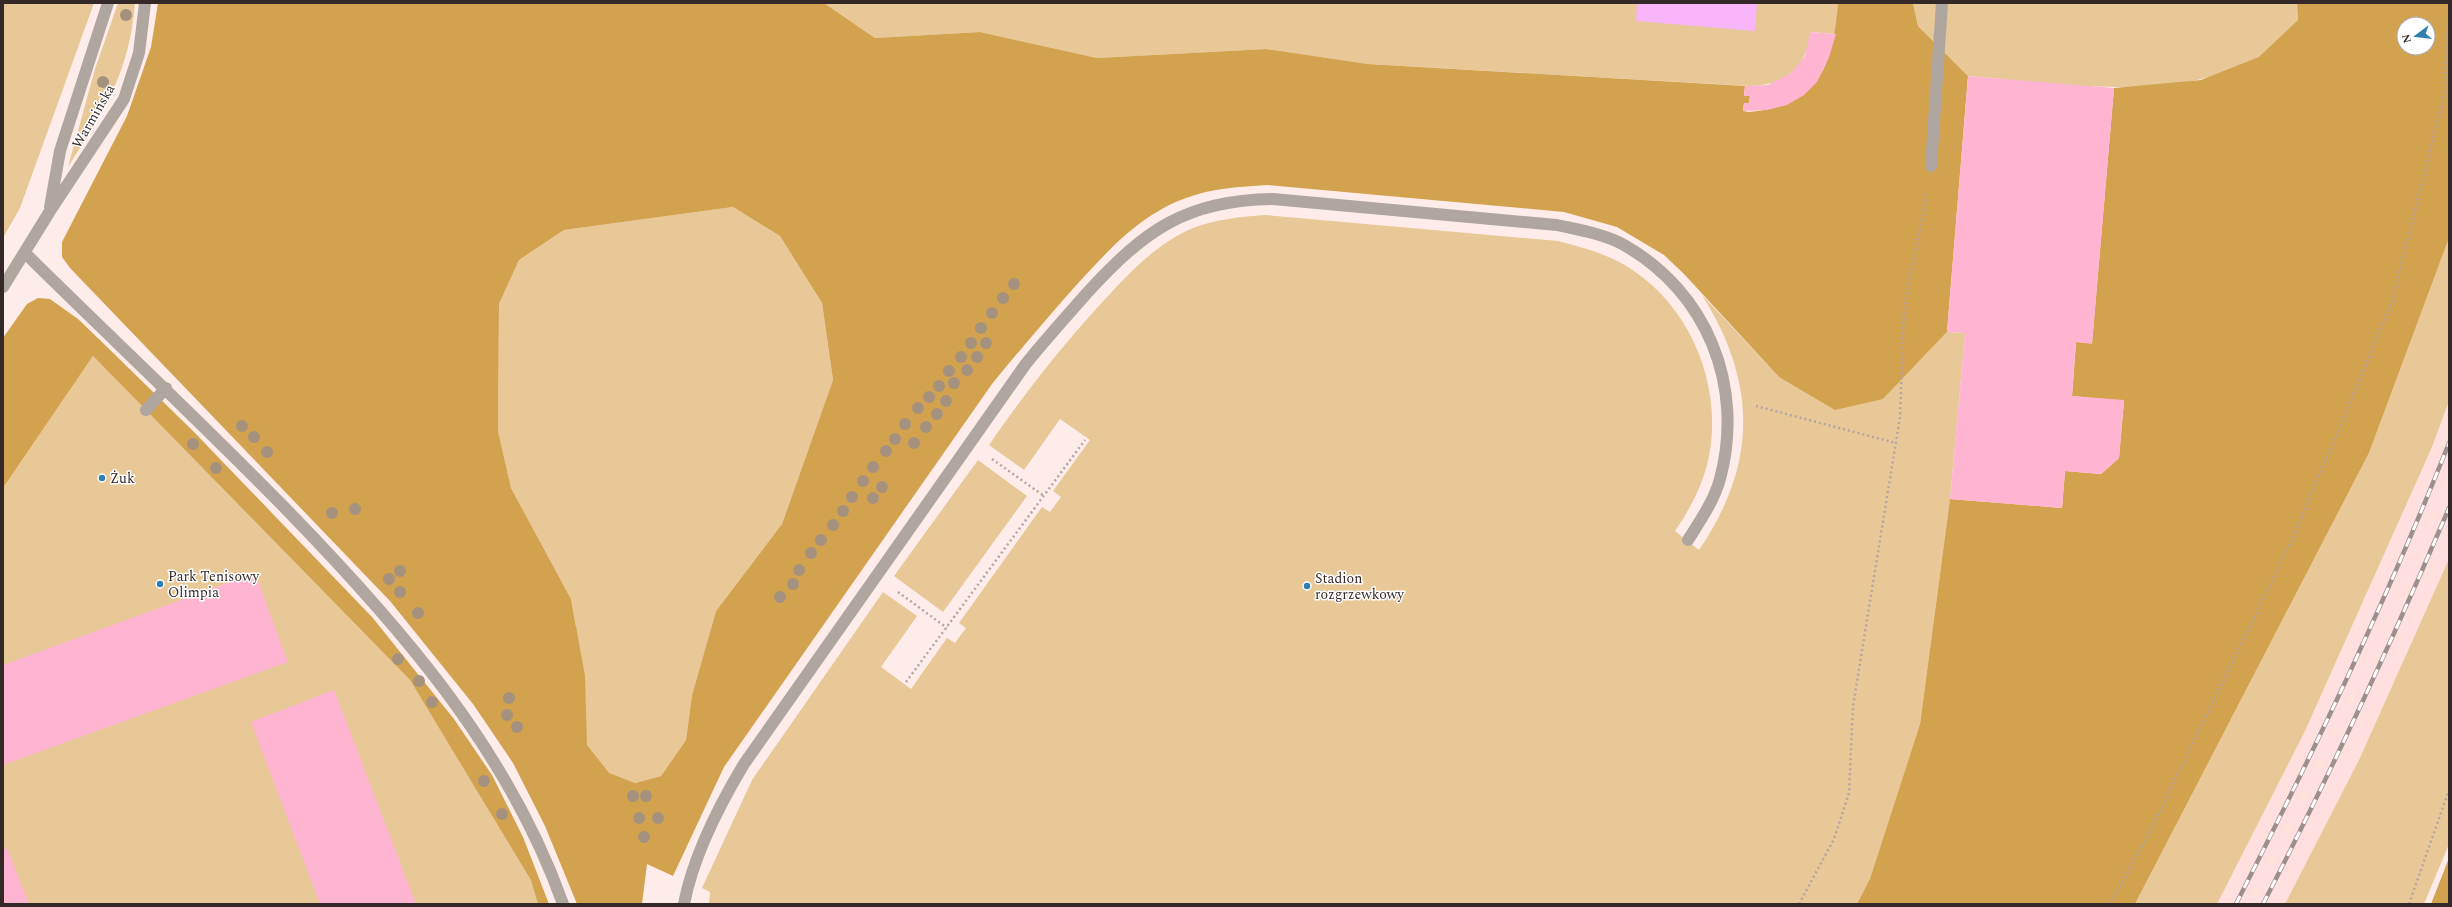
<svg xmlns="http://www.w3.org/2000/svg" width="2452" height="907" font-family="Spectral,serif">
  <rect width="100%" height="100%" fill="#feecea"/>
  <!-- built -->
  <path fill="#ffe0de" d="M2449 401V559L2359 760 2285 904H2217L2305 731 2432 447Z"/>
  <!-- green -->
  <path fill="#e7c896" d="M3 3H94L20 208 3 238Z
    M118 3H135C129 74 105 108 68 167L95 69Z
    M824 3H1838L1836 34 1811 32C1806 68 1786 85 1750 86L1368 64 1266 49 1097 58 980 32 875 38Z
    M1913 3H2297L2298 20C2286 32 2273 49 2258 58 2176 104 2058 83 1968 76L1918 26Z
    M733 207 780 236 822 303 833 380 782 524 716 611 692 695 686 740 661 776 635 783 612 775 566 781 576 626 571 599 511 488 498 431 499 304 519 260 564 230Z
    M1265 215 1558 241C1581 247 1603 253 1623 264 1693 304 1727 393 1706 469 1699 492 1688 512 1675 531L1699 550C1758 463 1757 383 1702 295L1779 377 1883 399 1947 332 1965 333 1950 499 1920 724 1870 880 1857 904H709L710 892 702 888 752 780 883 592 917 616 881 667 911 689 947 638 955 643 966 628 959 623 1042 507 1050 512 1061 497 1053 491 1090 440 1060 419 1024 470 989 445C1022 397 1057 352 1096 309 1125 278 1153 245 1193 228 1216 219 1241 217 1265 215Z
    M2449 238V401L2432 447 2305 731 2217 904H2135L2369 453Z
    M93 356 410 680 532 880 538 904H3V488Z
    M978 460 1027 496 943 612 894 576Z
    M2449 559V844L2424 904H2285L2359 760Z"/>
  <!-- forest -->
  <path fill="#d3a24e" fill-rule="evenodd" d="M158 3H824L875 38 980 32 1097 58 1266 49 1368 64 1745 86 1744 95 1750 96 1749 103H1744L1743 111 1749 112C1819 106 1833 66 1838 3H1913L1918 26 1968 76 1947 332 1883 399 1835 410 1779 377 1684 274 1664 255 1617 227 1564 212 1267 185C1240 187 1212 188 1186 198 1138 215 1104 255 1071 291 1044 322 1018 352 992 384L724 767 673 876 647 864 642 904H577L545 826 513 763 473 704 390 601 70 268 62 257V242L127 116 151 47ZM733 207 780 236 822 303 833 380 782 524 716 611 692 695 686 740 661 776 635 783 609 773 587 745 585 676 571 599 511 488 498 431 499 304 519 260 564 230Z
    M2297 3H2449V238L2369 453 2135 904H1857L1870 879 1920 724 1950 499 2062 508 2065 471 2101 474 2119 458 2124 401 2072 396 2076 342 2092 343 2114 88 2201 80 2259 57 2298 20ZM2404 24H2428V48H2404Z
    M38 298 50 299 78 319 103 343 194 432 372 617 454 719 492 775 523 837 549 904H538L531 880 410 680 93 356 3 488V338L27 304Z
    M2449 858V904H2431Z"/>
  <!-- water -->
  <path fill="#f8b5f9" d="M1637 3H1757L1755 31 1636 21Z"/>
  <!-- building -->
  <path fill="#ffb4d1" d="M1810 32 1836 34 1829 57 1817 82 1804 95 1787 105 1767 110 1743 111 1744 103H1749L1750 96H1744L1745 86 1768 85 1790 74 1805 56Z
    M1968 76 2114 88 2092 344 2076 342 2072 396 2124 400 2119 458 2101 474 2065 471 2062 508 1950 499 1965 333 1947 332Z
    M255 573 288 662 3 765V665Z
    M334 690 416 904H320L251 722Z
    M7 848 29 904H3V850Z"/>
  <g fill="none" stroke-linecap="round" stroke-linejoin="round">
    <!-- path -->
    <path stroke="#b4a5a3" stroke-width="2.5" stroke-dasharray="2 3" stroke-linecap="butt" d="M1756 406 1896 443
      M992 459 1044 496
      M898 592 947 628
      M906 682 1085 440
      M1799 904 1834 839 1849 793 1853 706 1900 417 1904 310 1927 192
      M2110 904 2146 839 2292 540 2391 305 2444 96 2449 4
      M2409 904 2449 790"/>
    <!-- minor -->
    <path stroke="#b0a6a0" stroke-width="12" d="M1931 166 1942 3
      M50 207 60 151 108 3
      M25 253C111 338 200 421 285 508 398 624 508 749 563 904
      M3 287 50 211 124 99 139 53 145 3
      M146 410 166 388
      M684 904C693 857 720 804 744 764L1025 365C1045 340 1066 317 1087 293 1144 231 1185 200 1273 199L1557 225C1579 230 1604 234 1624 245 1707 292 1745 386 1720 479 1714 501 1700 521 1688 540"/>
    <defs>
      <path id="rail" d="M2236 904C2313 753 2387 600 2449 443
        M2263 904C2330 774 2392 642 2449 508"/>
    </defs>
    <!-- rail casing -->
    <use href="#rail" stroke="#9d8f8d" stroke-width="4.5"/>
    <!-- rail -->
    <use href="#rail" stroke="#fff" stroke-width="3" stroke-dasharray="9" stroke-linecap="butt"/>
  </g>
  <!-- trees -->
  <g fill="#a5927e">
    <circle cx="126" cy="15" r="6"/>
    <circle cx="103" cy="82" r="6"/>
    <circle cx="1014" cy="284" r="6"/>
    <circle cx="1003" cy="298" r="6"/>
    <circle cx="992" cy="313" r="6"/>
    <circle cx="981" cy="328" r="6"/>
    <circle cx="971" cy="343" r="6"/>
    <circle cx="986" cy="343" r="6"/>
    <circle cx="961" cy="357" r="6"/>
    <circle cx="977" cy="357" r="6"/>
    <circle cx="967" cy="370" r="6"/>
    <circle cx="949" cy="371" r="6"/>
    <circle cx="954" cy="383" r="6"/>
    <circle cx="939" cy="386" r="6"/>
    <circle cx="929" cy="397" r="6"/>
    <circle cx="946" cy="401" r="6"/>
    <circle cx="918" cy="408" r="6"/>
    <circle cx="937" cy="414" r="6"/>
    <circle cx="905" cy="424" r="6"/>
    <circle cx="242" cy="426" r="6"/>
    <circle cx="926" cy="427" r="6"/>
    <circle cx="254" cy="437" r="6"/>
    <circle cx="895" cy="439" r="6"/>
    <circle cx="914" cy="443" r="6"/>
    <circle cx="193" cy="444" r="6"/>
    <circle cx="886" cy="451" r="6"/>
    <circle cx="267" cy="452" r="6"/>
    <circle cx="873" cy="467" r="6"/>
    <circle cx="216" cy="468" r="6"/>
    <circle cx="863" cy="481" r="6"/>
    <circle cx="882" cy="487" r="6"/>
    <circle cx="852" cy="497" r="6"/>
    <circle cx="873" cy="498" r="6"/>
    <circle cx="355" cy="509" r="6"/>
    <circle cx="843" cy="511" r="6"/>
    <circle cx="332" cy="513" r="6"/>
    <circle cx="833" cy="525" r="6"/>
    <circle cx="821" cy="540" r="6"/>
    <circle cx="811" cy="553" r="6"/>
    <circle cx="799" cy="570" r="6"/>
    <circle cx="400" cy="571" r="6"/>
    <circle cx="389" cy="579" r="6"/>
    <circle cx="793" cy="584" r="6"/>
    <circle cx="400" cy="592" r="6"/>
    <circle cx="780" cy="597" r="6"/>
    <circle cx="418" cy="613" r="6"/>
    <circle cx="398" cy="659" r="6"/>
    <circle cx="419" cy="681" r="6"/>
    <circle cx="509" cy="698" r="6"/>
    <circle cx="432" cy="702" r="6"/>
    <circle cx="507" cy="715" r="6"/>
    <circle cx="517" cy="727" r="6"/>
    <circle cx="484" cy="781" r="6"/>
    <circle cx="633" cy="796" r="6"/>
    <circle cx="646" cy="796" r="6"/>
    <circle cx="502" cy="814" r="6"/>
    <circle cx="639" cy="818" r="6"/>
    <circle cx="658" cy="818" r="6"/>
    <circle cx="644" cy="837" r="6"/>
  </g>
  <!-- markers -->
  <g fill="#317fb1" stroke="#fff" stroke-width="1.5">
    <circle cx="102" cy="478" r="4"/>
    <circle cx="160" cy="584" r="4"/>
    <circle cx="1307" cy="586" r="4"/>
  </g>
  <g text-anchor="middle" stroke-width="3" stroke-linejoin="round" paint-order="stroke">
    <!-- street labels -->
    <g font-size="14" fill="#342928" stroke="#fff">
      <text transform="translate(93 116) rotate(-60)" y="5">Warmińska</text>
    </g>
    <!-- poi labels -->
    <g font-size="14" fill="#342928" stroke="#fff" text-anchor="start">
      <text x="110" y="483">Żuk</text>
      <text x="168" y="581">Park Tenisowy<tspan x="168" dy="16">Olimpia</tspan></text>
      <text x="1315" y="583">Stadion<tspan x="1315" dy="16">rozgrzewkowy</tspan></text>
    </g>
  </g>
  <!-- border -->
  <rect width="2452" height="907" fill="none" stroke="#342928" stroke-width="8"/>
  <!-- north arrow -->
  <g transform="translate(2416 36) rotate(255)"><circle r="19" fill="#ffffff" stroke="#aea9a9"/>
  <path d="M0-3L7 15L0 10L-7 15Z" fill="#317fb1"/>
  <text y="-6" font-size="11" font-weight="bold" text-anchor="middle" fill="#342928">N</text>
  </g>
</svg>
